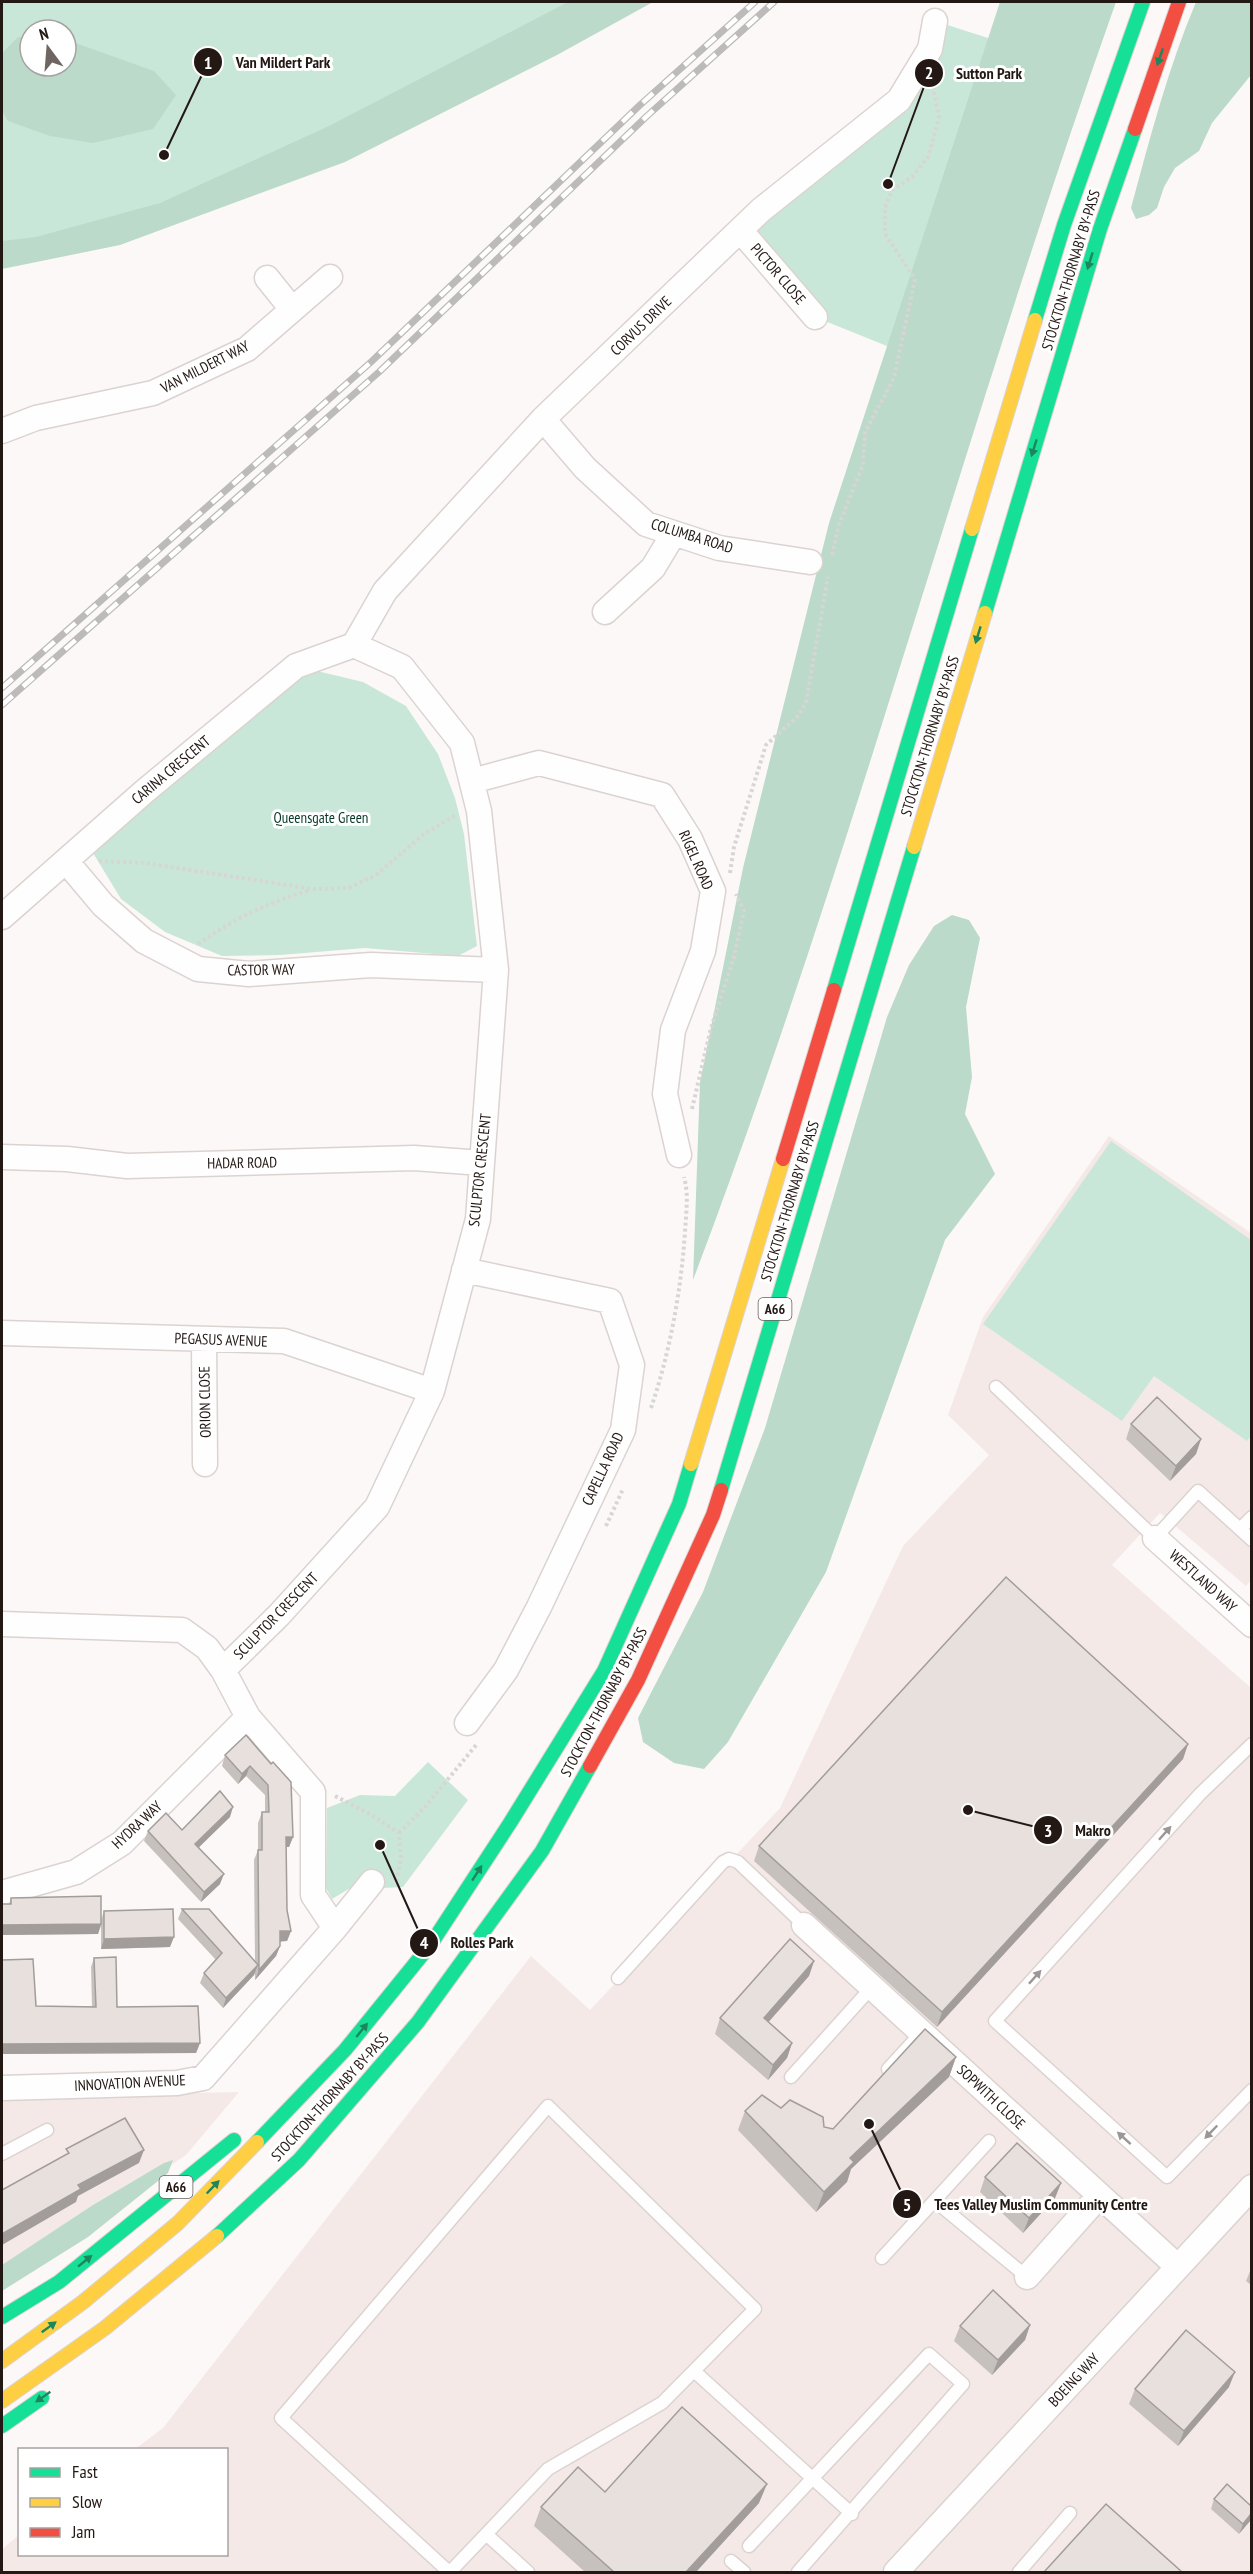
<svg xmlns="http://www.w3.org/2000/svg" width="1253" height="2574" font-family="'PT Sans Narrow',sans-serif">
  <rect width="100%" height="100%" fill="#fcf8f7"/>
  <!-- built -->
  <path fill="#f4e9e6" d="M1109 1136 1251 1233V1580L1246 1586 1160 1513 1112 1565 1251 1688V2572H2V2549L19 2535 20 2554H226V2450L135 2449 163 2428 531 1956 590 2010 780 1808 903 1546 989 1455 948 1415 983 1317Z
    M239 2092 186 2155 52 2246 2 2276V2098Z"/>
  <!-- green -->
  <path fill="#c9e7d8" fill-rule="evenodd" d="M2 2H620L481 84 2 262ZM30 30H66V66H30Z
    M935 21 1013 46 934 365 815 317 740 230 899 100Z
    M296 666 363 682 406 706 438 754 455 798 464 834 477 946 458 956 365 948 280 955 222 956 165 932 121 899 87 843Z
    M1111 1141 1251 1240 1252 1434 1247 1441 1154 1376 1122 1421 983 1324Z
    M428 1762 468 1800 403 1887 383 1888 372 1882 362 1881 332 1899 326 1888 327 1808 360 1795 395 1796Z"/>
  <!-- forest -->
  <path fill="#bbdaca" d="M568 2H653L557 55 345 162 120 245 2 269V241L36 237 160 203 329 126Z
    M1000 2H1116C966 424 852 860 693 1280L700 1082 743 868 829 523Z
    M1196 2H1251V75L1212 123 1199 151 1175 168 1164 187 1157 208 1149 215 1136 219 1131 208C1150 138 1168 68 1196 2Z
    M18 37 30 38V66H66L67 40 154 71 176 95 153 129 93 143 50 136 8 121 2 111V53Z
    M952 915 969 920 980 938 966 1007 972 1077 965 1114 995 1174 945 1240 826 1572 728 1742 704 1769 674 1763 643 1742 638 1718 703 1592 765 1428 887 1017 909 965 934 926Z
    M173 2160 168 2173 88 2237 2 2291V2265L93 2205 164 2163Z"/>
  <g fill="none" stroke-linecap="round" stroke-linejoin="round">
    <defs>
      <path id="lane" d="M996 1387 1155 1538 1198 1491 1252 1540
        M1240 1529 1252 1517
        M1252 1744 1200 1794 995 2021 1167 2177 1252 2090
        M618 1978 723 1862 729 1859 738 1862 804 1925
        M888 2069 921 2033
        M791 2077 872 1987
        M2 2154 47 2130
        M935 2201 1027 2277
        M882 2258 989 2141
        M694 2371 852 2514
        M486 2534 528 2572
        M749 2546 929 2354 963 2384 798 2572
        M731 2561 744 2572
        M449 2572 281 2418 548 2106 755 2309 662 2403 548 2469 450 2572
        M1019 2572 1070 2513"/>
      <path id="street" d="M740 230 815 317
        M267 278 292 309
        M543 419 585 468 646 524 719 548 810 562
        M2 431 36 418 153 393 247 349 330 277
        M605 612 653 568 674 533
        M354 645 385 591 543 419 761 210 899 100 930 49 935 21
        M472 781 539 763 662 795 690 839 713 891 703 951 673 1030 665 1094 679 1155
        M66 861 103 905 144 941 198 969 249 974 371 965 496 970
        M2 917 145 791 296 666 354 645
        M2 1157 67 1159 127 1166 414 1158 482 1163
        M464 1270 610 1301 632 1365 623 1430 539 1607 506 1670 467 1723
        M2 1333 284 1341 432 1391
        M204 1339 205 1464
        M1155 1538 1252 1625
        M2 1624 182 1630 207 1648 223 1670 248 1717 313 1792V1895L335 1928 203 2078 177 2083 2 2088
        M223 1670 279 1615 377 1507 432 1391 478 1219 496 970 479 811 462 743 402 667 354 645
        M2 1893 76 1872 122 1843 248 1717
        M804 1925 1178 2267
        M335 1928 372 1882
        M1027 2277 1099 2196
        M896 2572 1252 2187"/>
      <path id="fast" d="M1035 320 1064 225 1143 2
        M985 613 1100 229 1135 129
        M834 990 972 529
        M721 1490 914 847
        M257 2142 345 2050 431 1944 510 1823 604 1671 679 1504 691 1464
        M217 2236 299 2160 418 2022 542 1851 590 1766
        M2 2317 59 2282 234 2140
        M2 2426 42 2398"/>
      <path id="slow" d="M972 529 1035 320
        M914 847 985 613
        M691 1464 783 1159
        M2 2361 83 2302 178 2223 257 2142
        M2 2401 105 2328 217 2236"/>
      <path id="jam" d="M1135 129 1179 2
        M783 1159 834 990
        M590 1766 638 1680 713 1515 721 1490"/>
    </defs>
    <!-- lane casing -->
    <use href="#lane" stroke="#dbd3d0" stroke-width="15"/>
    <!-- street casing -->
    <use href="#street" stroke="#dbd3d0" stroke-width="27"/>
    <!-- fast casing -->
    <use href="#fast" stroke="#dbd3d0" stroke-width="16"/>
    <!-- slow casing -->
    <use href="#slow" stroke="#dbd3d0" stroke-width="16"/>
    <!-- jam casing -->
    <use href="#jam" stroke="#dbd3d0" stroke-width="16"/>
    <!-- path -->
    <path stroke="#d7d5d5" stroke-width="4" stroke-dasharray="3 3" stroke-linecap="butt" d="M832 555 839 524 863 465 865 432 894 378 915 279 885 234V208L892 190 912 177 928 157 939 117 933 87
      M99 861 145 863 313 889 349 888 376 875 424 834 456 815
      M730 873 734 847 766 745 797 717 806 703 828 577
      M198 944C238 917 264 904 310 890
      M692 1109 711 1028 734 957 744 911 736 894
      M651 1408C670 1352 681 1291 685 1232 686 1213 689 1195 684 1177
      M606 1526 623 1489
      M335 1796 370 1814 399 1833 401 1858 396 1882
      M399 1833 425 1807 477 1744"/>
    <!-- lane -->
    <use href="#lane" stroke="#fffefe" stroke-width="12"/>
    <!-- street -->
    <use href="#street" stroke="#fffefe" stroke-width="24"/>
    <!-- fast -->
    <use href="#fast" stroke="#16e098" stroke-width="14"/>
    <!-- slow -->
    <use href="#slow" stroke="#ffcf43" stroke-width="14"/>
    <!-- jam -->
    <use href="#jam" stroke="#f24e42" stroke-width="14"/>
    <defs>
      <path id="rail" d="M2 688 371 362 640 105 755 2
        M2 705 379 372 647 116 774 2"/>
    </defs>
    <!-- rail casing -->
    <use href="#rail" stroke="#bcbbba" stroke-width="7"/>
    <!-- rail -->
    <use href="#rail" stroke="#fff" stroke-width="4.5" stroke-dasharray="14" stroke-linecap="butt"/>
  </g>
  <!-- wall -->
  <path fill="#c7c1be" d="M1131 1424 1201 1439 1196 1454 1170 1481 1126 1439Z
    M246 1735 293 1837 289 1847H286L287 1910 291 1931 287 1941H280V1946L276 1956 255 1980V1973L254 1975 223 2008 200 1983 204 1973 216 1960 178 1919 182 1909 255 1962 254 1860 258 1850V1823L262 1812H265V1795L246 1776 238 1784 222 1766 225 1755Z
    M1188 1744 1183 1759 937 2027 754 1861 759 1846Z
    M230 1817 199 1847 220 1884 201 1902 144 1841 148 1831 182 1830Z
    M11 1898 101 1920 104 1911 170 1947 101 1949V1926L98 1934 2 1935V1904H9Z
    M94 1958 117 2007 200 2043 196 2053 2 2054V1960L36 2006H92L91 1967Z
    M814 1961 809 1976 768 2022 792 2043 787 2058 768 2080 715 2034 720 2018Z
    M956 2057 949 2077 851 2169 847 2182 816 2212 738 2130 745 2111 781 2108 824 2127 833 2129Z
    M985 2177 1061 2183 1055 2198 1023 2233 980 2192Z
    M1251 2269V2285L1246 2281Z
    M1030 2325 1025 2340 992 2375 954 2341 960 2326Z
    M1229 2387 1178 2446 1129 2404 1135 2389Z
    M605 2492 759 2503 696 2572H585L534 2526 541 2507Z
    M1214 2499 1251 2506 1239 2534 1211 2509Z"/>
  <!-- shaded-wall -->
  <path fill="#a29d9b" d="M1201 1439 1196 1454 1170 1481 1176 1466Z
    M1188 1744 1183 1759 937 2027 942 2012Z
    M250 1766 246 1776 238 1784 242 1774Z
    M233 1807 230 1817 192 1854 195 1844Z
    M286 1837H293L289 1847H282Z
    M224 1874 220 1884 201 1902 204 1892Z
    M101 1924 98 1934 2 1935V1925Z
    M280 1931H291L287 1941 277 1942Z
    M174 1937 170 1947 101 1949 104 1939Z
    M280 1946 276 1956 255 1980 259 1970Z
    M814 1961 809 1976 759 2033 764 2018Z
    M258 1965 254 1975 223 2008 226 1998Z
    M200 2043 196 2053 2 2054V2044Z
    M792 2043 787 2058 768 2080 773 2065Z
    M956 2057 949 2077 851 2169 847 2182 816 2212 824 2192 850 2158Z
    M144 2150 139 2163 78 2196 76 2202 2 2245V2234L78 2185Z
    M1061 2183 1055 2198 1023 2233 1029 2218Z
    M1030 2325 1025 2340 992 2375 998 2360Z
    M1235 2372 1229 2387 1178 2446 1184 2431Z
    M767 2484 759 2503 696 2572H686Z
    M1251 2514V2520L1239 2534 1243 2524Z"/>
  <!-- building -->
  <path fill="#e7e0dd" stroke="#a29d9b" stroke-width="1.5" d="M1157 1397 1201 1439 1176 1466 1131 1424Z
    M1006 1577 1188 1744 942 2012 759 1846Z
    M246 1735 271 1764 273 1762 291 1782 293 1837H286L287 1910 291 1931H280V1946L259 1970 258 1850H262V1812H269L268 1785 250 1766 242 1774 225 1755Z
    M220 1791 233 1807 195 1844 224 1874 204 1892 148 1831 166 1813 182 1830Z
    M101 1896V1924L2 1925V1904H11V1898Z
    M173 1909 174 1937 104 1939V1911Z
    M182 1909H209L258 1965 226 1998 204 1973 222 1953Z
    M790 1939 814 1961 764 2018 792 2043 773 2065 720 2018Z
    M116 1957 117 2007 198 2006 200 2043 2 2044V1960L33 1959 36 2006 96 2007 94 1958Z
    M925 2029 956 2057 850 2158 854 2162 824 2192 745 2111 762 2095 781 2108 790 2100 823 2117 824 2127 833 2129Z
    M125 2118 144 2150 78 2185 81 2189 2 2234V2190L69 2153 66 2149Z
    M1017 2143 1061 2183 1029 2218 985 2177Z
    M993 2290 1030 2325 998 2360 960 2326Z
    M1186 2330 1235 2372 1184 2431 1135 2389Z
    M682 2407 767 2484 686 2572H614L541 2507 578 2467 605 2492Z
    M1227 2484 1251 2506V2514L1243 2524 1214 2499Z
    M1106 2504 1182 2572H1044Z"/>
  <!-- one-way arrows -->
  <defs><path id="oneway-solid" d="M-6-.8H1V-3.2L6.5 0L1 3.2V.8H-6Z" transform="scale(1.5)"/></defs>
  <g fill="#1c865d">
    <use href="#oneway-solid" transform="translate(1160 57) rotate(109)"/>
    <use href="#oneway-solid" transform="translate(1090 261) rotate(107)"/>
    <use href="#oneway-solid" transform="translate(1034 448) rotate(107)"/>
    <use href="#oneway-solid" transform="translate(978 635) rotate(107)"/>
    <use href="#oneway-solid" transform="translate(477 1873) rotate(-57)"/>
    <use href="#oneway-solid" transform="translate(362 2030) rotate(-51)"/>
    <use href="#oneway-solid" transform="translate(213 2187) rotate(-46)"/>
    <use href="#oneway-solid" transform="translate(85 2261) rotate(-39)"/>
    <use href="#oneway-solid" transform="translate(49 2327) rotate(-36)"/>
    <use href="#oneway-solid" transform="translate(43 2397) rotate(145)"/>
  </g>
  <g fill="#9c9695">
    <use href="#oneway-solid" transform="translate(1165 1833) rotate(-48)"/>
    <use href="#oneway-solid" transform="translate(1035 1977) rotate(-48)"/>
    <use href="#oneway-solid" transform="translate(1211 2132) rotate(134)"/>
    <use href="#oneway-solid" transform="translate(1124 2138) rotate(-138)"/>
  </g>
  <g text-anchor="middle" stroke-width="6" stroke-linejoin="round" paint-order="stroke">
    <!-- shield labels -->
    <g fill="#fff" stroke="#655d5a" stroke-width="1.5">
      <rect x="758.5" y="1298" width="33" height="22" rx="4.5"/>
      <rect x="159.5" y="2176" width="33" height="22" rx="4.5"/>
    </g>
    <g font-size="14" font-weight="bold" fill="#231814">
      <text x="775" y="1314">A66</text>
      <text x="176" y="2192">A66</text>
    </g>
    <!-- street labels -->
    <g font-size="15" fill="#231814" stroke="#fff">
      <text transform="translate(1071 270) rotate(-73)" y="5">STOCKTON-THORNABY BY-PASS</text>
      <text transform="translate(778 274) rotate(49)" y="5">PICTOR CLOSE</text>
      <text transform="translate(641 326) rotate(-44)" y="5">CORVUS DRIVE</text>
      <text transform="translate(205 367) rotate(-27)" y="5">VAN MILDERT WAY</text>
      <text transform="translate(692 536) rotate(17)" y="5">COLUMBA ROAD</text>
      <text transform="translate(930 736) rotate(-73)" y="5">STOCKTON-THORNABY BY-PASS</text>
      <text transform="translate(171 770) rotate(-40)" y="5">CARINA CRESCENT</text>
      <text transform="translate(696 860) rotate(66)" y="5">RIGEL ROAD</text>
      <text transform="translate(261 970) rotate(-1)" y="5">CASTOR WAY</text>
      <text transform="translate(242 1163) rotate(-1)" y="5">HADAR ROAD</text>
      <text transform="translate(480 1170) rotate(-84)" y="5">SCULPTOR CRESCENT</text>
      <text transform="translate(790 1201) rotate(-73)" y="5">STOCKTON-THORNABY BY-PASS</text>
      <text transform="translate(221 1340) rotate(2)" y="5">PEGASUS AVENUE</text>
      <text transform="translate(205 1402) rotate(-91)" y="5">ORION CLOSE</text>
      <text transform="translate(603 1469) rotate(-65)" y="5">CAPELLA ROAD</text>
      <text transform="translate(1203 1581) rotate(42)" y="5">WESTLAND WAY</text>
      <text transform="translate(276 1616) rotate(-46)" y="5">SCULPTOR CRESCENT</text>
      <text transform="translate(604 1702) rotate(-62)" y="5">STOCKTON-THORNABY BY-PASS</text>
      <text transform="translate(137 1825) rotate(-43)" y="5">HYDRA WAY</text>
      <text transform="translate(130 2083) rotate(-3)" y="5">INNOVATION AVENUE</text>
      <text transform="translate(330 2097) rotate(-48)" y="5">STOCKTON-THORNABY BY-PASS</text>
      <text transform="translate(991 2097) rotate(43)" y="5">SOPWITH CLOSE</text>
      <text transform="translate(1074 2380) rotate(-47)" y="5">BOEING WAY</text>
    </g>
    <!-- park labels -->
    <g font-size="15" fill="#073b29" stroke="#fff">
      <text x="321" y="823">Queensgate Green</text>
    </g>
  </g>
  <!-- callouts -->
  <path fill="none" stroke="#231814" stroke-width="2" d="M164 155L208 62M888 184L929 73M968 1810L1048 1830M380 1845L424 1943M869 2124L907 2204"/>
  <g fill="#231814" stroke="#fff" stroke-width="2">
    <circle cx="164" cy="155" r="6"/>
    <circle cx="888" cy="184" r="6"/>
    <circle cx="968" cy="1810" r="6"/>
    <circle cx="380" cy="1845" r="6"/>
    <circle cx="869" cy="2124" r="6"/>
    <circle cx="208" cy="62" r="15"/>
    <circle cx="929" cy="73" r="15"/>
    <circle cx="1048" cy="1830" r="15"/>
    <circle cx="424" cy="1943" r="15"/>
    <circle cx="907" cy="2204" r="15"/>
  </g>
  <g font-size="18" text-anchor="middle" font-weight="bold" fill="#fff">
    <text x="208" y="69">1</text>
    <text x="929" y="79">2</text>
    <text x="1048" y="1837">3</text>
    <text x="424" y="1949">4</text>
    <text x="907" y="2211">5</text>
  </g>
  <g font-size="16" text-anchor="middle" font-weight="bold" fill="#231814" stroke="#fff" stroke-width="6" stroke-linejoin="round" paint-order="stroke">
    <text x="283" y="68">Van Mildert Park</text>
    <text x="989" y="79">Sutton Park</text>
    <text x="1093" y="1836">Makro</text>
    <text x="482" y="1948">Rolles Park</text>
    <text x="1041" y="2210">Tees Valley Muslim Community Centre</text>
  </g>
  <!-- border -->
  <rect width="1253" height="2574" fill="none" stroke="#231814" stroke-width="6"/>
  <!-- legend -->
  <rect x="18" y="2448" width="210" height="108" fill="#ffffff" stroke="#a7a3a1" stroke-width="1.5"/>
  <rect x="30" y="2468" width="30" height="9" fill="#16e098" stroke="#a7a3a1" stroke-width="1.5"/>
  <text x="72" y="2478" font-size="18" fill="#231814">Fast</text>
  <rect x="30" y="2498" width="30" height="9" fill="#ffcf43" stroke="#a7a3a1" stroke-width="1.5"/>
  <text x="72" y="2508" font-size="18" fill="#231814">Slow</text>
  <rect x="30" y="2528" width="30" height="9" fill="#f24e42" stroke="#a7a3a1" stroke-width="1.5"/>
  <text x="72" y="2538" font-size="18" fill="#231814">Jam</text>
  <!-- north arrow -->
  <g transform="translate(48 48) rotate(344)"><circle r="28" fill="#ffffff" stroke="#a7a3a1" stroke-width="1.5"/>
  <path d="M0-4.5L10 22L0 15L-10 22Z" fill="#6f6663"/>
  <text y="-9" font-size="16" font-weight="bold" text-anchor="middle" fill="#231814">N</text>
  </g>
</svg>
